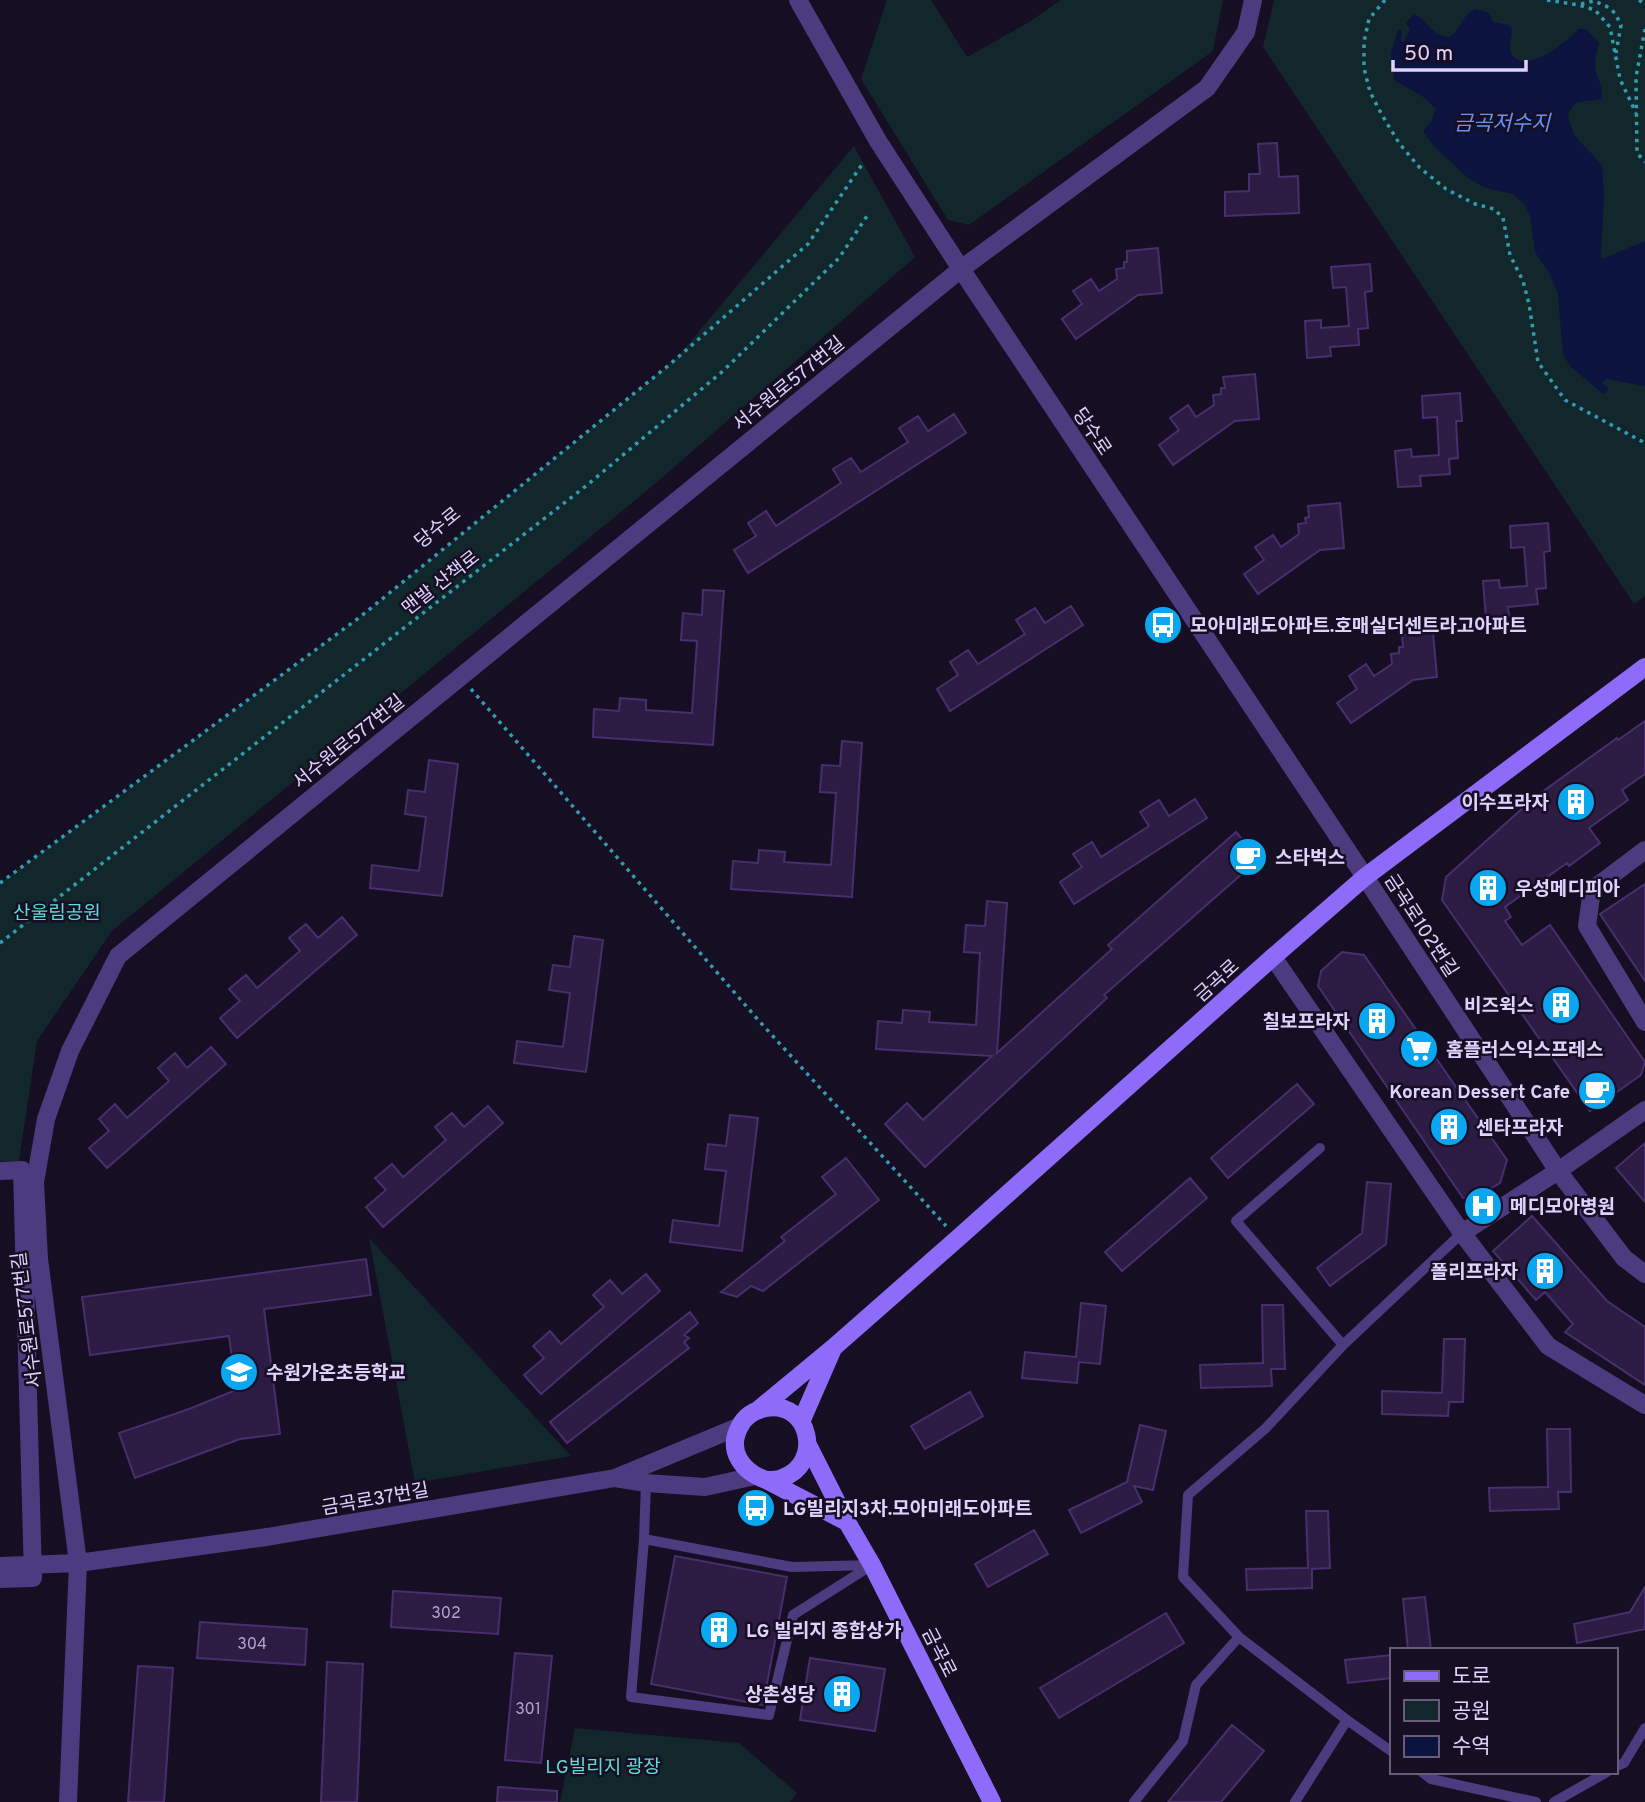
<svg xmlns="http://www.w3.org/2000/svg" width="1645" height="1802" font-family="Overpass,'Noto Sans KR',sans-serif">
  <rect width="100%" height="100%" fill="#160e22"/>
  <!-- green -->
  <path fill="#12272b" d="M887 0H931L967 57 1026 24 1061 0H1223L1213 51 969 225 948 220 861 79Z
    M1274 0H1645V596L1634 604 1263 47Z
    M854 146 915 257 656 483 112 931 37 1041 19 1161H0V883L360 617 675 360Z
    M369 1238 571 1456 415 1483Z
    M575 1728 739 1743 797 1793 790 1802H560Z"/>
  <!-- water -->
  <path fill="#0b133e" d="M1476 9 1489 13 1493 22 1509 25 1512 29C1512 37 1507 49 1513 56 1528 75 1568 40 1579 29H1586L1599 43C1597 52 1593 63 1596 72 1599 82 1603 87 1602 99L1577 102 1568 113C1571 141 1588 146 1602 166L1604 196 1601 256 1602 259 1645 241V386L1606 379 1602 383 1609 389 1603 394 1571 367 1563 355 1558 294 1550 274 1535 252 1530 216 1525 205 1513 194 1485 188 1468 178 1434 146 1423 131 1431 122 1436 109 1422 96 1394 80C1394 72 1391 64 1391 55 1391 46 1397 40 1397 31L1400 29 1402 31 1401 42 1404 41 1410 29 1406 23 1414 14C1425 18 1433 37 1448 37 1458 36 1461 14 1476 9Z"/>
  <!-- building -->
  <path fill="#2c1b42" stroke="#482e6d" stroke-width="2" d="M1277 143 1279 177 1298 176 1299 213 1225 216V192L1249 191V174H1260L1258 144Z
    M1158 248 1162 293 1138 295 1076 339 1062 319 1082 304 1073 291 1091 279 1099 291 1117 279 1116 269 1124 268V262H1127V251Z
    M1370 264 1372 291 1365 292 1368 328 1358 329 1359 345 1330 347 1331 356 1307 358 1305 321 1321 320V328L1349 326 1346 287 1333 288 1331 267Z
    M1255 374 1259 419 1235 421 1173 465 1159 445 1179 430 1170 418 1188 405 1196 417 1214 405 1213 395 1221 394V388H1225L1223 377Z
    M1460 393 1462 421H1456L1458 458 1449 459 1450 474 1420 476 1421 486 1398 487 1395 451 1411 449 1412 457 1439 455 1437 417 1423 418 1422 396Z
    M954 414 966 433 748 573 734 550 756 536 748 523 766 511 776 526 841 483 833 469 851 458 861 472 908 442 899 428 918 416 928 431Z
    M1340 503 1344 548 1320 550 1258 594 1244 574 1264 560 1255 547 1273 535 1281 547 1299 534 1298 524 1306 523 1305 518 1309 517 1308 506Z
    M1548 523 1550 551 1544 552 1546 588 1536 589 1538 604 1508 607 1509 616 1486 618 1483 581 1499 580 1500 588 1527 586 1524 547 1511 548 1510 526Z
    M703 590 724 591 713 745 593 737 594 709 619 711 620 698 646 700V710L692 713 697 641 681 640 683 613 702 615Z
    M1071 606 1083 625 950 711 937 689 958 675 950 662 968 650 978 664 1025 634 1016 620 1035 608 1045 623Z
    M1433 632 1437 677 1413 680 1351 723 1337 703 1357 689 1349 676 1366 664 1374 676 1392 664 1391 654 1399 653V647H1403L1402 635Z
    M1645 721V774L1622 790 1628 800 1589 828 1600 843 1569 866 1567 863 1505 907 1511 917 1505 921 1522 945 1550 925 1645 1062 1641 1075 1590 1111 1442 900 1446 877 1525 806 1524 805 1617 738 1618 740Z
    M842 741 862 743 852 897 731 889 733 861 758 863 759 850 785 852 784 862 831 865 836 793 820 792 822 765 840 766Z
    M429 760 458 764 442 896 370 888 372 865 419 871 426 817 405 814 408 790 425 792Z
    M1195 799 1207 818 1074 904 1060 882 1082 867 1073 854 1092 842 1101 857 1149 826 1140 812 1159 800 1169 816Z
    M1236 832 1259 859 1104 995 1107 998 925 1167 885 1124 907 1103 923 1120 992 1056 876 1049 878 1021 902 1023 903 1010 930 1012 929 1022 976 1025 980 953 964 952 966 925 985 926 987 901 1007 903 997 1053 1112 949 1108 945Z
    M1645 884V981L1600 914Z
    M342 917 357 935 237 1038 220 1018 240 1001 229 989 246 975 257 988 300 951 289 938 306 924 318 938Z
    M574 936 603 940 586 1072 514 1063 517 1041 563 1047 570 993 549 990 553 965 570 967Z
    M1342 952 1364 955 1507 1160 1500 1183 1476 1197 1463 1198 1318 986 1321 971Z
    M211 1047 226 1064 107 1168 89 1148 109 1131 99 1119 115 1104 127 1118 169 1081 158 1068 175 1053 187 1068Z
    M1297 1084 1314 1104 1228 1178 1211 1158Z
    M488 1106 503 1123 383 1227 366 1207 386 1190 375 1178 392 1164 403 1177 446 1140 435 1127 452 1113 464 1127Z
    M730 1115 758 1118 742 1251 670 1242 673 1220 719 1226 726 1171 705 1169 708 1144 726 1146Z
    M1645 1143V1202L1616 1168Z
    M846 1158 879 1200 763 1291 751 1286 737 1297 721 1292 785 1241 781 1237 836 1194 822 1177Z
    M1190 1178 1207 1198 1122 1271 1105 1252Z
    M1367 1182 1391 1184 1386 1244 1330 1286 1317 1268 1362 1233Z
    M1532 1216 1607 1301 1645 1327V1385L1565 1332 1573 1324 1545 1292 1536 1300 1493 1251Z
    M366 1259 371 1295 264 1309 280 1434 240 1439 135 1478 119 1433 189 1409 236 1390 229 1336 90 1355 82 1297Z
    M646 1274 660 1291 541 1394 524 1375 544 1358 533 1346 550 1331 561 1344 604 1307 593 1295 610 1280 622 1294Z
    M1081 1303 1106 1306 1100 1364 1079 1362 1077 1383 1022 1378 1025 1352 1076 1357Z
    M1262 1305H1283L1285 1369H1271L1272 1386 1201 1388 1200 1365 1263 1363Z
    M690 1312 698 1323 684 1335 689 1338 684 1342 689 1348 567 1443 550 1422Z
    M1444 1339H1465L1463 1402H1449L1448 1416 1382 1414V1391L1442 1393Z
    M970 1392 983 1416 925 1449 911 1426Z
    M1140 1425 1166 1431 1153 1490 1134 1486 1142 1502 1081 1533 1069 1510 1127 1482Z
    M1547 1429H1570L1571 1492H1558L1559 1509 1490 1511 1489 1488 1548 1487Z
    M1306 1511H1328L1330 1568 1312 1569V1588L1247 1590 1246 1569 1308 1568Z
    M1034 1530 1048 1554 988 1587 975 1564Z
    M675 1556 787 1577 763 1705 651 1684Z
    M1645 1587V1629L1577 1643 1574 1624 1630 1612Z
    M393 1591 501 1598 498 1634 391 1627Z
    M1425 1597 1431 1650H1408L1403 1599Z
    M1166 1613 1184 1643 1059 1718 1040 1688Z
    M200 1622 307 1629 305 1665 197 1658Z
    M515 1653 552 1656 541 1763 505 1760Z
    M1391 1655V1678L1348 1683 1345 1660Z
    M810 1658 885 1669 875 1731 800 1720Z
    M327 1662 363 1664 357 1802H321Z
    M138 1666 173 1668 164 1802H128Z
    M1232 1725 1264 1751 1221 1802H1168Z
    M498 1787 557 1791V1802H497Z"/>
  <g fill="none" stroke-linecap="round" stroke-linejoin="round">
    <!-- path -->
    <path stroke="#339baf" stroke-width="3.5" stroke-dasharray="3.5 5" stroke-linecap="butt" d="M1385 0 1369 19 1364 42V68L1370 92 1382 115 1399 143 1420 168 1446 189 1475 204 1494 209 1503 218 1510 255 1523 281 1529 304 1538 362 1565 400 1645 443
      M1547 0 1579 5 1595 10 1610 27 1620 79 1636 113
      M1639 0 1645 4
      M1581 4 1594 1 1606 6 1615 13 1621 25 1616 53
      M1645 29 1636 77 1637 153 1645 162
      M471 689 760 1022 946 1226
      M0 883 360 617 669 365 808 244 863 163
      M0 943 586 486 723 371 839 258 869 213"/>
    <!-- service -->
    <path stroke="#4d3b7f" stroke-width="10" d="M1320 1148 1236 1221 1343 1345
      M644 1539 792 1567 872 1565 793 1615 769 1715 631 1697 644 1539 646 1483
      M1391 1751 1347 1720 1239 1637 1183 1577 1188 1495 1266 1428 1343 1345 1462 1233
      M1615 1767 1624 1763 1645 1728
      M1422 1772 1431 1779 1536 1802
      M1134 1802 1183 1741 1196 1685 1239 1637
      M1295 1802 1347 1720
      M1554 1802 1607 1772"/>
    <!-- minor -->
    <path stroke="#4d3b7f" stroke-width="18" d="M1645 850 1592 890 1587 926 1645 1022
      M1273 957 1462 1233 1548 1346 1645 1405
      M0 1171 22 1170 33 1578 0 1579
      M1462 1233 1558 1171 1645 1110
      M615 1478 740 1426
      M0 1566 78 1563 267 1537 615 1478 646 1483 705 1487 755 1476
      M68 1802 78 1563 39 1259 35 1182 46 1119 70 1051 118 956 961 269 1207 88 1246 32 1253 0"/>
    <!-- tertiary -->
    <path stroke="#4d3b7f" stroke-width="18" d="M798 0 878 141 961 269 1365 877 1558 1171 1624 1258 1645 1274"/>
    <!-- secondary -->
    <path stroke="#8e6cf9" stroke-width="18" d="M758 1410 833 1348 957 1239 1273 957 1365 877 1645 667
      M801 1422 832 1351
      M808 1445 847 1522 872 1565 992 1802
      M766 1480C771 1480 778 1480 782 1478 824 1464 810 1400 766 1408 755 1410 745 1416 740 1426 726 1451 743 1472 766 1480L847 1522"/>
  </g>
  <!-- icons -->
  <defs>
    <symbol id="bus-disc" viewBox="-11 -11 22 22"><circle r="9.5" fill="#0aa7f0" stroke="#160e22"/><path d="M-5-6H5V4H4V6H2V4H-2V6H-4V4H-5ZM-3.5-4V0h7V-4ZM-3.5 1.2v1.5H-2V1.2ZM2 1.2v1.5H3.5V1.2Z" fill="#fff"/></symbol>
    <symbol id="building-disc" viewBox="-11 -11 22 22"><circle r="9.5" fill="#0aa7f0" stroke="#160e22"/><path d="M-4-6H4V6H1V3H-1V6H-4ZM-2.5-4.3h1.7v1.8h-1.7ZM.8-4.3h1.7v1.8H.8ZM-2.5-1h1.7V.8h-1.7ZM.8-1h1.7V.8H.8Z" fill="#fff"/></symbol>
    <symbol id="cafe-disc" viewBox="-11 -11 22 22"><circle r="9.5" fill="#0aa7f0" stroke="#160e22"/><path d="M-5.5-4.5H6V0H3Q3 3.5 0 3.5H-2.5Q-5.5 3.5-5.5 0ZM3-3.2v2h1.7v-2ZM-6 4.5H4V6H-6Z" fill="#fff"/></symbol>
    <symbol id="supermarket-disc" viewBox="-11 -11 22 22"><circle r="9.5" fill="#0aa7f0" stroke="#160e22"/><path d="M-6-5.5h2.5l.6 2H6L4.5 2H-2.5L-4.4-4H-6ZM-1.5 3.2a1.3 1.3 0 1 0 .1 0ZM3 3.2a1.3 1.3 0 1 0 .1 0Z" fill="#fff"/></symbol>
    <symbol id="hospital-disc" viewBox="-11 -11 22 22"><circle r="9.5" fill="#0aa7f0" stroke="#160e22"/><path d="M-5-5h3v3.5h4V-5h3V5h-3V1.5h-4V5h-3Z" fill="#fff"/></symbol>
    <symbol id="school-disc" viewBox="-11 -11 22 22"><circle r="9.5" fill="#0aa7f0" stroke="#160e22"/><path d="M0-5L7-2L0 1L-7-2ZM-4 1L0 2.5L4 1V4Q0 6-4 4Z" fill="#fff"/></symbol>
  </defs>
  <g fill-rule="evenodd">
    <use href="#bus-disc" x="1141" y="603" width="44" height="44"/>
    <use href="#building-disc" x="1554" y="780" width="44" height="44"/>
    <use href="#cafe-disc" x="1226" y="835" width="44" height="44"/>
    <use href="#building-disc" x="1466" y="866" width="44" height="44"/>
    <use href="#building-disc" x="1539" y="983" width="44" height="44"/>
    <use href="#building-disc" x="1355" y="999" width="44" height="44"/>
    <use href="#supermarket-disc" x="1397" y="1027" width="44" height="44"/>
    <use href="#cafe-disc" x="1575" y="1069" width="44" height="44"/>
    <use href="#building-disc" x="1427" y="1105" width="44" height="44"/>
    <use href="#hospital-disc" x="1461" y="1184" width="44" height="44"/>
    <use href="#building-disc" x="1523" y="1249" width="44" height="44"/>
    <use href="#school-disc" x="217" y="1350" width="44" height="44"/>
    <use href="#bus-disc" x="734" y="1486" width="44" height="44"/>
    <use href="#building-disc" x="697" y="1608" width="44" height="44"/>
    <use href="#building-disc" x="820" y="1672" width="44" height="44"/>
  </g>
  <g text-anchor="middle" stroke-width="5" stroke-linejoin="round" paint-order="stroke">
    <!-- number labels -->
    <g font-size="16" fill="#b3a4ce">
      <text x="446" y="1618">302</text>
      <text x="252" y="1649">304</text>
      <text x="528" y="1714">301</text>
    </g>
    <!-- street labels -->
    <g font-size="19" fill="#e0d1fd" stroke="#160e22">
      <text transform="translate(788 383) rotate(-39)" y="7">서수원로577번길</text>
      <text transform="translate(1093 431) rotate(56)" y="7">당수로</text>
      <text transform="translate(437 527) rotate(-39)" y="7">당수로</text>
      <text transform="translate(440 582) rotate(-38)" y="7">맨발 산책로</text>
      <text transform="translate(348 741) rotate(-39)" y="7">서수원로577번길</text>
      <text transform="translate(1422 925) rotate(57)" y="7">금곡로102번길</text>
      <text transform="translate(1216 980) rotate(-42)" y="7">금곡로</text>
      <text transform="translate(26 1320) rotate(-97)" y="7">서수원로577번길</text>
      <text transform="translate(375 1498) rotate(-10)" y="7">금곡로37번길</text>
      <text transform="translate(940 1652) rotate(63)" y="7">금곡로</text>
    </g>
    <!-- poi labels -->
    <g font-size="19" font-weight="bold" fill="#e0d1fd" stroke="#160e22" text-anchor="start">
      <text x="1190" y="632">모아미래도아파트.호매실더센트라고아파트</text>
      <text x="1549" y="809" text-anchor="end">이수프라자</text>
      <text x="1275" y="864">스타벅스</text>
      <text x="1515" y="895">우성메디피아</text>
      <text x="1534" y="1012" text-anchor="end">비즈윅스</text>
      <text x="1350" y="1028" text-anchor="end">칠보프라자</text>
      <text x="1446" y="1056">홈플러스익스프레스</text>
      <text x="1570" y="1098" text-anchor="end">Korean Dessert Cafe</text>
      <text x="1476" y="1134">센타프라자</text>
      <text x="1510" y="1213">메디모아병원</text>
      <text x="1518" y="1278" text-anchor="end">폴리프라자</text>
      <text x="266" y="1379">수원가온초등학교</text>
      <text x="783" y="1515">LG빌리지3차.모아미래도아파트</text>
      <text x="746" y="1637">LG 빌리지 종합상가</text>
      <text x="815" y="1701" text-anchor="end">상촌성당</text>
    </g>
    <!-- park labels -->
    <g font-size="19" fill="#60dad6" stroke="#160e22">
      <text x="57" y="919">산울림공원</text>
      <text x="603" y="1773">LG빌리지 광장</text>
    </g>
    <!-- water labels -->
    <g font-size="21" font-style="italic" fill="#6393f9" stroke="#160e22">
      <text x="1502" y="130">금곡저수지</text>
    </g>
  </g>
  <!-- legend -->
  <rect x="1390" y="1648" width="228" height="126" fill="#160e22" stroke="#675c7a" stroke-width="2"/>
  <rect x="1404" y="1671" width="35" height="10" fill="#8e6cf9" stroke="#675c7a" stroke-width="2"/>
  <text x="1452" y="1683" font-size="21" fill="#e0d1fd">도로</text>
  <rect x="1404" y="1700" width="35" height="21" fill="#12272b" stroke="#675c7a" stroke-width="2"/>
  <text x="1452" y="1718" font-size="21" fill="#e0d1fd">공원</text>
  <rect x="1404" y="1736" width="35" height="21" fill="#0b133e" stroke="#675c7a" stroke-width="2"/>
  <text x="1452" y="1753" font-size="21" fill="#e0d1fd">수역</text>
  <!-- scale -->
  <path d="M1393 60v10h133v-10" fill="none" stroke="#e0d1fd" stroke-width="3.5"/>
  <text x="1404" y="60" font-size="21" fill="#e0d1fd" stroke="#160e22" stroke-width="5" paint-order="stroke">50 m</text>
</svg>
